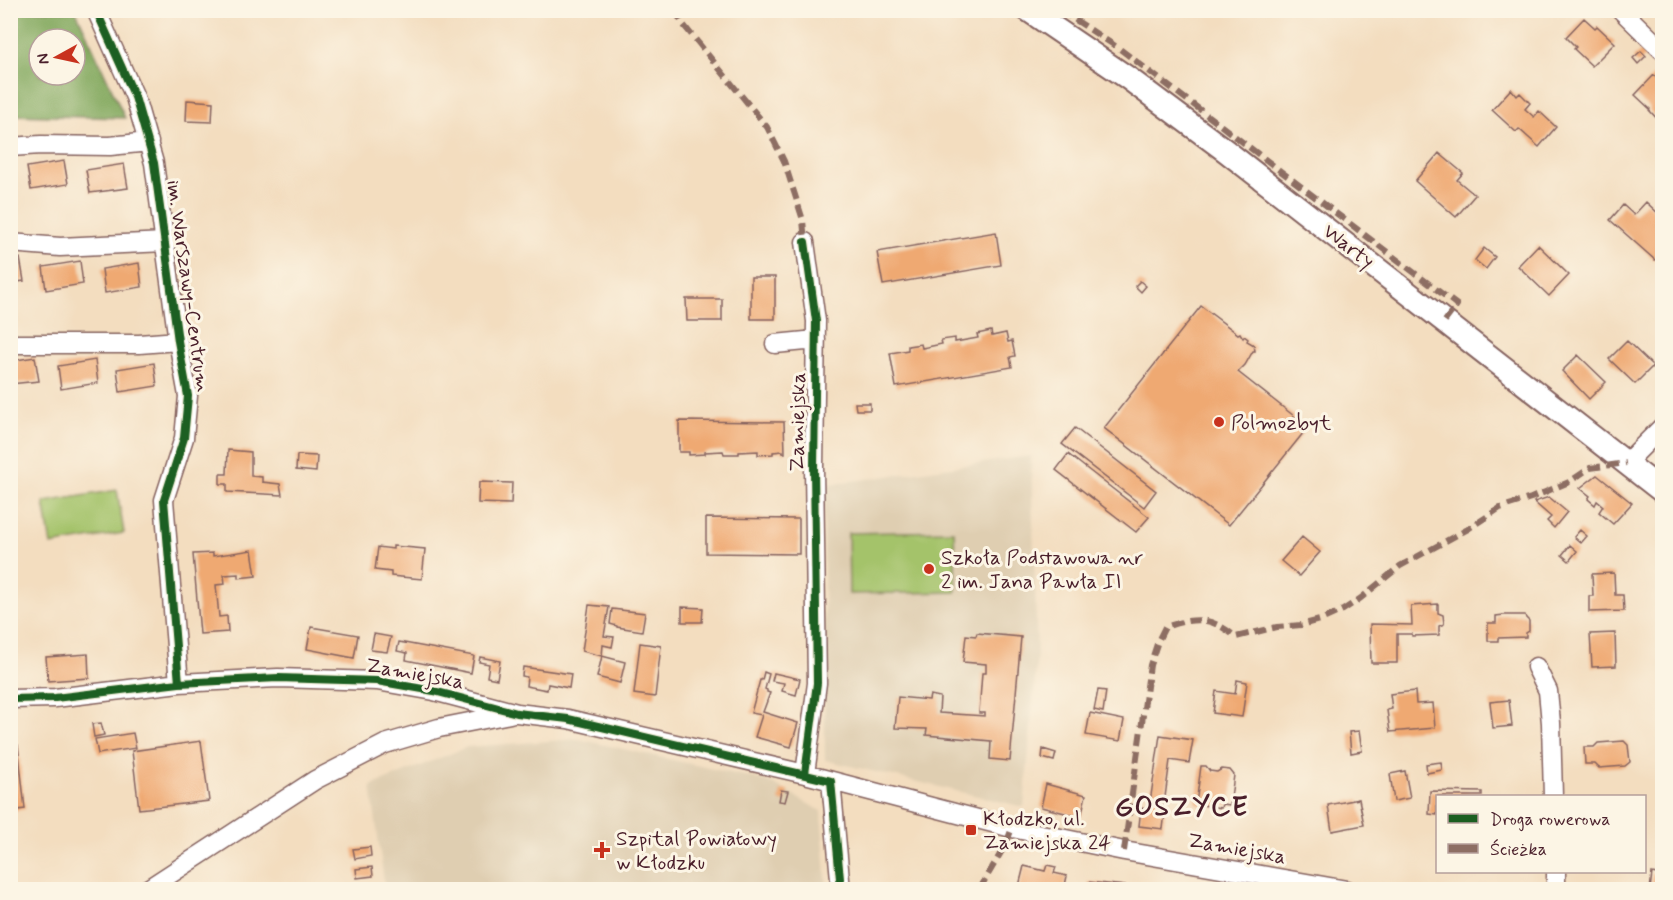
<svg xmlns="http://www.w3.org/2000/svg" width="1673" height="900" font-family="Mynerve,sans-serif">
  <rect width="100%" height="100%" fill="#fcf5e5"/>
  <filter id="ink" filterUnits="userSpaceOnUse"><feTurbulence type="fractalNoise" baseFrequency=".0167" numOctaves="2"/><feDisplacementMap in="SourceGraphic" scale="12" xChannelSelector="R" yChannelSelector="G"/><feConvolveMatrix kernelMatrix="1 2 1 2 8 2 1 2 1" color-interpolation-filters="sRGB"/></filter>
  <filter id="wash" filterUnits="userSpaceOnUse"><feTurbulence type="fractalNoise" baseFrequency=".008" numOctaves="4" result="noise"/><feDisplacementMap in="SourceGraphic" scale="24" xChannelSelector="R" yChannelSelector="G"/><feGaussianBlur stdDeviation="1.35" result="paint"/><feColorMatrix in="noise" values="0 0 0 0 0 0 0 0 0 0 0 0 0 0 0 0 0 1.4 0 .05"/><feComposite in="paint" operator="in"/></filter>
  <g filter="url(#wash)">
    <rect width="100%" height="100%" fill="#f3ddbf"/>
    <!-- built -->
    <path fill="#dfceb1" d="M1031 456 1037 654 1024 807 825 760 824 485Z
      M578 739 767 781 821 811 827 889H385L371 786 467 747Z"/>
    <!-- green -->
    <path fill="#a4c36b" stroke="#77714b" stroke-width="1.5" d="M117 490 124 533 51 545 44 502Z
      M954 531 956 592 849 594 848 533Z"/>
    <!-- forest -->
    <path fill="#83a95f" stroke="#666445" stroke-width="1.5" fill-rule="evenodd" d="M11 10 76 11 125 118 11 115ZM39 39H75V75H39Z"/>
    <g id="blocks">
      <!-- building -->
      <path fill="#efa972" d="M1584 18 1595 28 1597 26 1615 43 1592 66 1574 49 1576 47 1566 37Z
        M1641 51 1646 56 1638 64 1633 58Z
        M1654 75 1662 83V124L1649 110 1650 109 1635 95Z
        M1511 89 1517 96 1520 93 1530 103 1525 109 1534 117 1539 111 1556 127 1539 147 1519 129 1516 132 1492 110Z
        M187 100 213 102 212 122 186 121Z
        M1439 153 1463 173 1457 180 1475 195 1456 217 1415 181Z
        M64 161 68 184 31 190 27 167Z
        M124 164 128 188 90 193 86 170Z
        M1646 202 1662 217 1659 222 1662 226V254L1655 260 1610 220 1623 205 1634 215Z
        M996 232 1001 265 883 285 877 252Z
        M1538 245 1569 275 1549 296 1518 266Z
        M1484 248 1495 257 1486 269 1475 260Z
        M20 258 24 281 10 283V259Z
        M80 261 83 284 46 290 43 267Z
        M139 263 142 287 105 293 102 269Z
        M751 277H775V319H751Z
        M1140 281 1146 286 1141 292 1135 286Z
        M686 299H722V321H687Z
        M1201 306 1238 334 1240 333 1243 338 1244 336 1248 339 1247 341 1254 345 1255 351H1253L1245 365 1238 372 1308 427 1229 525 1104 428Z
        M991 331 992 336 1006 333 1008 342 1012 341 1015 356 1010 357 1012 367 896 387 890 353 908 350V346L921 344 922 348 942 344 941 340 955 338V342L978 338 977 334Z
        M1627 341 1653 366 1635 384 1609 359Z
        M1578 355 1606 382 1589 399 1562 371Z
        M35 357 39 381 10 384V361Z
        M95 360 98 383 61 389 58 366Z
        M154 363 157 386 120 392 117 369Z
        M855 403H870V410H856Z
        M679 421 784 422 785 453H783V451L773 452V454L758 455V451L739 452V454H724L723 451 705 452V454L689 455V452H679Z
        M1075 428 1156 491 1144 507 1062 444Z
        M228 450 251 452V476L262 477V482L280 484 282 495 227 492V484H220V474H227Z
        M1068 454 1149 517 1136 532 1056 470Z
        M297 455 317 456 316 472 296 470Z
        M1597 475 1632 503 1613 524 1599 512 1603 506 1597 501 1595 505 1588 499 1590 496 1580 488Z
        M479 482 512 483 511 504 478 503Z
        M1549 497 1567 512 1554 528 1547 521 1551 517 1534 502Z
        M706 518 799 519V554L706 553Z
        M1580 530 1587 536 1581 543 1574 537Z
        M1302 537 1320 552 1299 576 1281 561Z
        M1570 545 1577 551 1569 561 1562 555Z
        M393 546 425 549 422 579 391 576V572L375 570 378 547 393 549Z
        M252 550 256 576 238 578V574L224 575 225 584 216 585 219 617 227 616 228 632 200 634 193 554 213 553V556Z
        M1614 573 1615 595H1623L1624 611 1589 612V596H1593L1592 574Z
        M1438 604V613L1443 615 1444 624 1439 626V635L1412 636V634H1397V663H1371L1370 624 1412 625 1411 606Z
        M589 605 609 607 604 636 614 637 612 647 603 645 602 656 582 651Z
        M682 607 703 608 702 622H682Z
        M612 609 645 613 642 631 617 627V626L610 624Z
        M1504 615H1525L1526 618 1529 621V631L1526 633V637L1498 638V641H1488V623H1496V616Z
        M311 627 358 635 354 658 307 649Z
        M977 633 1021 637 1010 761 990 759 991 741 926 735 927 729 895 728 898 697 929 700 930 695 940 697 939 713 985 716V713H979L982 673H986V664L963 662 966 635 976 636Z
        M1615 633 1616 666 1592 667 1590 634Z
        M374 634 391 637 387 652 371 650Z
        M399 642 474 656 471 673 406 660 407 653 397 651Z
        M640 643 661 646 655 697 634 694Z
        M88 654 89 678 48 681 46 657Z
        M602 656 625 662 620 683 597 677Z
        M480 657 500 661 497 679 487 677 489 664 479 662Z
        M523 667 571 674 569 688 548 684 547 690 526 686 527 677 522 676Z
        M764 672 769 674 765 689 767 690V692L770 693 763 712 798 723 791 747 755 737 762 715 751 713 760 680H762Z
        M774 673 800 679 796 695 782 691 784 683 772 681Z
        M1237 680 1247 682 1242 717 1213 713 1216 691 1235 694Z
        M1098 690 1106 691 1103 712 1094 710Z
        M1415 691 1416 704 1433 703 1435 728 1390 732 1387 710 1392 709 1390 694Z
        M1509 700 1512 726 1493 728 1490 702Z
        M1090 713 1124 720 1120 741 1086 735Z
        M101 723 104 735 94 737 92 724Z
        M1359 731 1362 751 1351 753 1349 732Z
        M133 733 136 748 98 754 95 739Z
        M1160 735 1193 740 1189 763 1170 760 1163 812H1165L1163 829 1139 826 1141 808 1149 809Z
        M201 741 209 801 139 809 132 751Z
        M1624 741 1628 745 1630 762 1625 766 1599 768 1595 764H1585L1584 747H1594L1598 743Z
        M10 745H18L25 809 10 811Z
        M1043 749 1056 753 1054 761 1042 758Z
        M1441 762 1442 770 1427 773 1426 764Z
        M1201 766H1206L1210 771 1217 772 1222 769 1230 770 1234 775 1230 805 1222 804 1221 808 1196 804Z
        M1405 771 1410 798 1394 801 1390 774Z
        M1046 784 1086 795 1081 817 1041 807Z
        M781 790 788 791 785 802 779 801Z
        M1430 791 1482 792V796H1437V815L1429 814Z
        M1359 799 1364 825 1332 831 1328 805Z
        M370 847 371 856 355 859 353 849Z
        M1047 865 1056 867 1054 873 1067 876 1064 890H1037L1029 888 1028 890H1018L1024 866 1045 871Z
        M372 867 373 876 357 878 356 869Z
        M1652 873 1662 875V890H1650Z
        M1089 882 1125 886 1124 890H1088Z
        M1231 884 1257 888V890H1230Z"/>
    </g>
  </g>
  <g filter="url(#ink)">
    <use href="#blocks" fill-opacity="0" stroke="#85625f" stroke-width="1.5"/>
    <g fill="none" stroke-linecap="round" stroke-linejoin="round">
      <defs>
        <path id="minor" d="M96 10 135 97 154 163 178 341 188 396 184 438 164 500 179 683
          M1621 10 1662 50
          M10 147 41 145 110 146 149 142
          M805 242 816 321 814 468 817 683 805 774
          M10 243 60 247 165 242
          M10 344H139L178 341
          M775 344 816 340
          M1626 463 1662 427
          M1536 667 1548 691 1551 723 1553 796
          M10 699 55 698 179 683 278 678 377 681 434 691 517 713 568 719 805 774 1012 828 1124 851 1347 890
          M831 781 841 890
          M1556 872V890
          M146 890 315 780 385 744 439 728 510 714"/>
        <path id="major" d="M1028 10 1128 78 1226 151 1662 491"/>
      </defs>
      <!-- minor casing -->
      <use href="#minor" stroke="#85625f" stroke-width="21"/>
      <!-- major casing -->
      <use href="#major" stroke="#85625f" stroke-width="26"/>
      <!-- minor -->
      <use href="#minor" stroke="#fff" stroke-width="18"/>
      <!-- major -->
      <use href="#major" stroke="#fff" stroke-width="22"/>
      <!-- quiet -->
      <path stroke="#8d6e63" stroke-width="6" stroke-dasharray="12 6" stroke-linecap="butt" d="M675 10 682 23 767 127 784 161 803 220 805 242
        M1060 10 1120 49 1457 305 1445 321
        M1124 851 1150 665 1158 641 1165 627C1196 617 1210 616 1236 637L1277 627 1301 625 1323 619 1343 610 1361 598 1400 566 1468 529 1500 508 1531 498 1569 482 1590 468 1626 463
        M979 890 1006 844 1012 828"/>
      <defs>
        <path id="cycleway" d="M96 10 135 97 154 163 178 341 188 396 184 438 164 500 179 683
          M805 242 816 321 814 468 817 683 805 774
          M10 699 55 698 179 683 278 678 377 681 434 691 517 713 568 719 831 781 841 890"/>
      </defs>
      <!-- cycleway casing -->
      <use href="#cycleway" stroke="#fcf5e5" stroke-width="11"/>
      <!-- cycleway -->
      <use href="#cycleway" stroke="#1b5e20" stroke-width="8"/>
    </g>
  </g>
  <!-- markers -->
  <g fill="#c8321e" stroke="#fcf5e5" stroke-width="2">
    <circle cx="1219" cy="422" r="6"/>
    <circle cx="929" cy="569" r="6"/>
    <rect x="965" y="824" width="12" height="12" rx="3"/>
    <path d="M599 841h6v6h6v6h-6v6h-6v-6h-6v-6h6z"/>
  </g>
  <g text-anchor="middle" stroke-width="6" stroke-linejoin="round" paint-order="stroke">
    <!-- street labels -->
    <g font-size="21" fill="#4a1f2b" stroke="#fcf5e5">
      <text transform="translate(1349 246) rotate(38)" y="7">Warty</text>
      <text transform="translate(189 286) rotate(82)" y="7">im. Warszawy-Centrum</text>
      <text transform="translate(797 422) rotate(-89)" y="7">Zamiejska</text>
      <text transform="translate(415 673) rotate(10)" y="7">Zamiejska</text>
      <text transform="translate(1237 848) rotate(10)" y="7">Zamiejska</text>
    </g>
    <!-- poi labels -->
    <g font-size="21" fill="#4a1f2b" stroke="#fcf5e5" text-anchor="start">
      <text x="1231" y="429">Polmozbyt</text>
      <text x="941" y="564">Szkoła Podstawowa nr<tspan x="941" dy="24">2 im. Jana Pawła II</tspan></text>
      <text x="983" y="825">Kłodzko, ul.<tspan x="983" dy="24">Zamiejska 24</tspan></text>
      <text x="616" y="845">Szpital Powiatowy<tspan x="616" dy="24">w Kłodzku</tspan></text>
    </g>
    <!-- district labels -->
    <g font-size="27" font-weight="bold" letter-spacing="1.5" fill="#4a1f2b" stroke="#fcf5e5">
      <text x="1182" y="815">GOSZYCE</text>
    </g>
  </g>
  <!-- margin -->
  <rect width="1673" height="900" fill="none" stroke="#fcf5e5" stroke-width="36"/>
  <!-- legend -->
  <rect x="1436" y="795" width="210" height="78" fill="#fcf5e5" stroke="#b59f9b" stroke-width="1.5"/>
  <rect x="1448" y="814" width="30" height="9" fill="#1b5e20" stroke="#b59f9b" stroke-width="1.5"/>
  <text x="1490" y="825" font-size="18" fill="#4a1f2b">Droga rowerowa</text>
  <rect x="1448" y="844" width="30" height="9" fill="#8d6e63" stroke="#b59f9b" stroke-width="1.5"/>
  <text x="1490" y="855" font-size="18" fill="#4a1f2b">Ścieżka</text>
  <!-- north arrow -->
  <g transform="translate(57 57) rotate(262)"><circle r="28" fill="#fcf5e5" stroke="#b59f9b" stroke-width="1.5"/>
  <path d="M0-4.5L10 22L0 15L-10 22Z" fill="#c8321e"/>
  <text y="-9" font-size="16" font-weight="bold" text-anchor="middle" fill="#4a1f2b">N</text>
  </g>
</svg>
